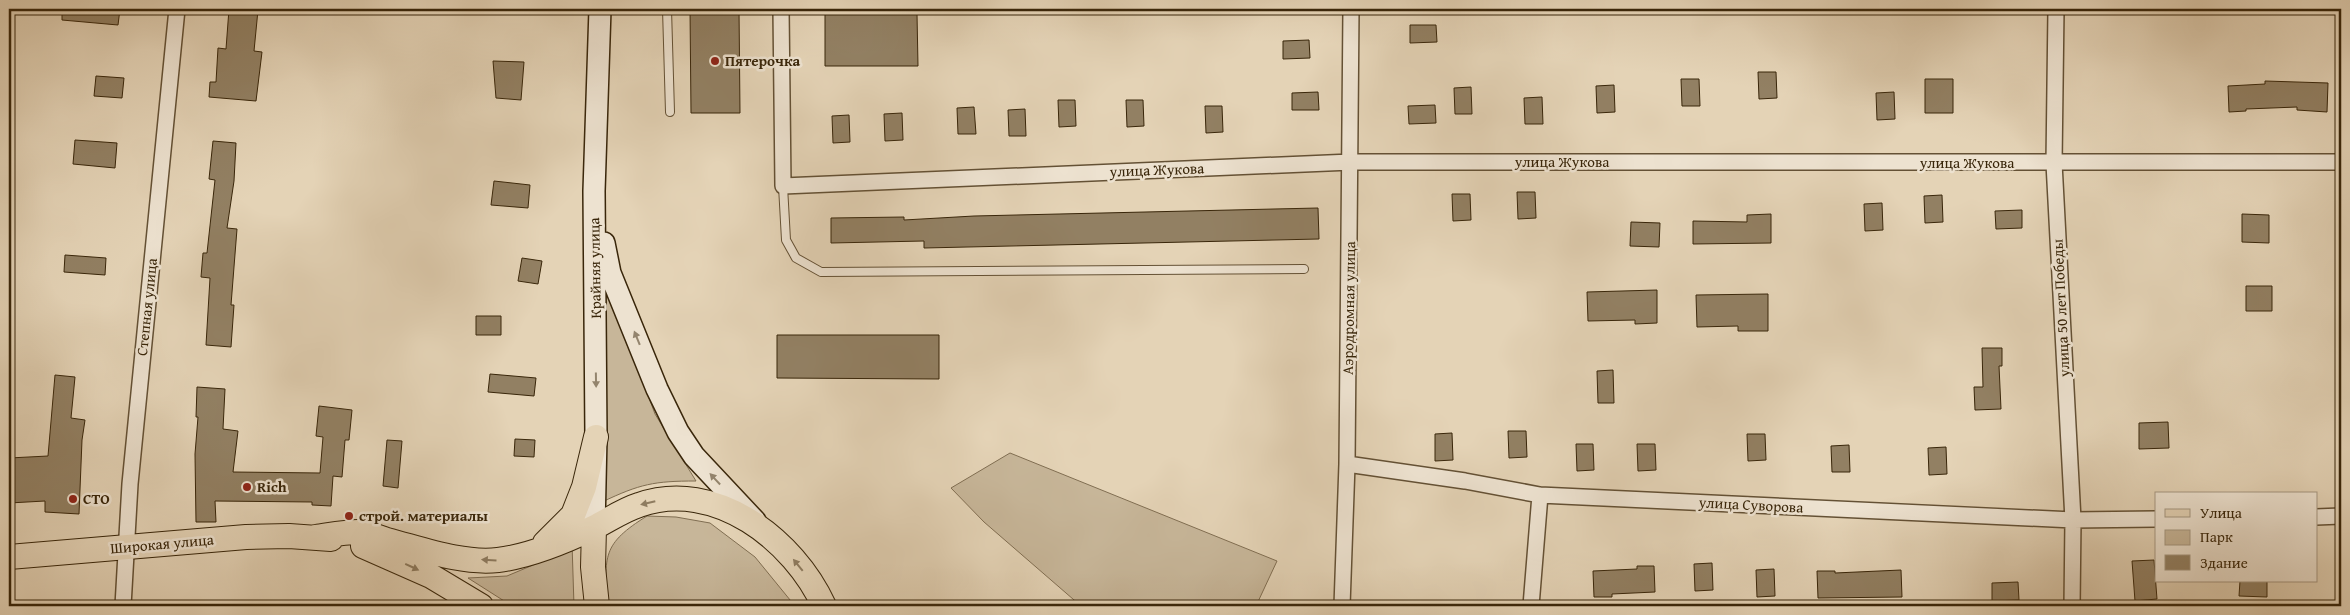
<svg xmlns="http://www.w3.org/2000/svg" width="2350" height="615" font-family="'Gentium Book Plus',serif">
  <rect width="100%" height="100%" fill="#e4d3b6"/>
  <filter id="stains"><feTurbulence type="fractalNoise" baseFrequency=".004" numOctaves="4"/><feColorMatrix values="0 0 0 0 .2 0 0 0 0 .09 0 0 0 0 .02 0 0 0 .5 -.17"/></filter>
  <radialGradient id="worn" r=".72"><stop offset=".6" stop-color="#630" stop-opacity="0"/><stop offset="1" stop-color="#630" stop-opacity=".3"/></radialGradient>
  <!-- green -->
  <path fill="#c7b699" stroke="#806e52" d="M601 267 655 414 696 481C654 481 640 484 602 502Z
    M1010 453 1277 561 1256 606H1081L984 522 951 488Z
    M647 516 676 517 710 523 755 557 795 606H608C604 556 602 544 647 516Z
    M572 543 574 606H512L468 578 507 576 552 557Z"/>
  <!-- building -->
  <path fill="#928063" stroke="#39260a" d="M62 9H120L118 25 62 20Z
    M229 9 258 10 254 51 262 52 256 101 209 97 210 82H216L218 48 226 49Z
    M690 9H739L740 113H691Z
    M825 14H917L918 66H825Z
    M1410 25H1436L1437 42 1410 43Z
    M1309 40 1310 58 1283 59V41Z
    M493 61 524 62 521 100 496 98Z
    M1758 72H1776L1777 98 1759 99Z
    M96 76 124 78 122 98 94 96Z
    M1681 79H1699L1700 106H1682Z
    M1925 79H1953V113H1925Z
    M2265 81 2328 83 2327 112 2297 110V107L2246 109V111L2229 112 2228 86 2265 84Z
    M1614 85 1615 112 1597 113 1596 86Z
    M1471 87 1472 114H1455L1454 88Z
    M1318 92 1319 110H1292V93Z
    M1894 92 1895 119 1877 120 1876 93Z
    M1542 97 1543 124H1525L1524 98Z
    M1058 100H1075L1076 126 1059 127Z
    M1126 100H1143L1144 126 1127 127Z
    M1435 105 1436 123 1409 124 1408 106Z
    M1205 106H1222L1223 132 1206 133Z
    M974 107 976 134H958L957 108Z
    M1025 109 1026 136H1009L1008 110Z
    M902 113 903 140 885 141 884 114Z
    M849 115 850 142 833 143 832 116Z
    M75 140 117 143 115 168 73 164Z
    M213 141 236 143 234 181 227 228 237 229 231 305H234L231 347 206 345 210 278 201 277 203 253H207L215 180 209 179Z
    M494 181 530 185 528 208 491 205Z
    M1517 192H1535L1536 218 1518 219Z
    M1452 194H1470L1471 220 1453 221Z
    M1942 195 1943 222 1925 223 1924 196Z
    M1882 203 1883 230 1865 231 1864 204Z
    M1318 208 1319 239 924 248V241L831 243V218L904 217V220L974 216Z
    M2022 210V228L1996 229 1995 211Z
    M1771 214V243L1693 244V221L1747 222V215Z
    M2242 214 2269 215V243L2242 242Z
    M1631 222 1660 223 1659 247 1630 246Z
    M65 255 106 258 105 275 64 272Z
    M522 258 542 261 538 284 518 281Z
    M2246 286H2272V311H2246Z
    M1657 290V323L1635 324V320L1588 321 1587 292Z
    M1768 294V331H1738V326L1697 327 1696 295Z
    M476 316H501V335H476Z
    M777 335H939V379L777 378Z
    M1982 348H2002V366H1999L2001 409 1975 410 1974 387H1983Z
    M1613 370 1614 403H1598L1597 371Z
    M490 374 536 378 534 396 488 392Z
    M55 375 75 377 71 418 85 420 82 440 79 514 45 512V501L9 503V458L48 456Z
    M197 387 225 389 223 429 238 431 233 472 320 473 323 437 316 436 319 406 352 410 349 440H345L342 477 333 476 331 506 312 505V502L215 501 216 522H196L195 454 198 417H196Z
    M2168 422 2169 448 2139 449V423Z
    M1508 431H1526L1527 457 1509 458Z
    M1452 433 1453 460 1435 461V434Z
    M1747 434H1765L1766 460 1748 461Z
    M515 439 535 440 534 457 514 456Z
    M387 440 402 441 398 488 383 486Z
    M1576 444H1593L1594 470 1577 471Z
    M1637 444H1655L1656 470 1638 471Z
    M1849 445 1850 472H1832L1831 446Z
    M1946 447 1947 474 1929 475 1928 448Z
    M2154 560 2157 599 2135 601 2132 561Z
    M1712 563 1713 590 1695 591 1694 564Z
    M1637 566H1654L1655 592 1612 594V597H1594L1593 571 1637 569Z
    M1774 569 1775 596 1757 597 1756 570Z
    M1901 570 1902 597 1818 598 1817 571H1835V573Z
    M2240 581H2267V597L2239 596Z
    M2018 582 2019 600 1992 601V583Z"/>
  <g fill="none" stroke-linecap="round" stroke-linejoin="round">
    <defs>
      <path id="service" d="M667 9 670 112
        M783 186 786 240 796 258 821 272 1304 269"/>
      <path id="minor" d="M781 9 783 186 1351 162H2341
        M2056 9 2054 163 2073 520 2072 606
        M1347 464 1465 481 1540 495 2073 520 2156 519
        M2316 517 2341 516
        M123 606 130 484 177 9
        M1342 606 1347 464 1351 9
        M1531 606 1540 495"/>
      <path id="secondary" d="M604 243 610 273 657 389 678 432 694 456 755 521
        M594 528 596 437 594 191 600 9"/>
      <path id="primary" d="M594 528 593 567 597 606
        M316 537C330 535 344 532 358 532 367 533 378 537 387 540 422 549 462 564 498 560 531 556 566 541 595 527 609 520 623 510 639 505 715 478 794 540 824 606
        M545 543 573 515 584 487 596 437
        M363 546 431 576 481 606
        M9 557 246 537 289 536 331 539"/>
    </defs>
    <!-- service casing -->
    <use href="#service" stroke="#645135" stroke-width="10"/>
    <!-- minor casing -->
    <use href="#minor" stroke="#645135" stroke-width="18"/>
    <!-- secondary casing -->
    <use href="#secondary" stroke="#39260a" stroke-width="24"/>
    <!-- primary casing -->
    <use href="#primary" stroke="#39260a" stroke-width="26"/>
    <!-- service -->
    <use href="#service" stroke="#ede2d0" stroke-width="8"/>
    <!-- minor -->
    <use href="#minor" stroke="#ede2d0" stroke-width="15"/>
    <!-- secondary -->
    <use href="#secondary" stroke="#ede2d0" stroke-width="21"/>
    <!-- primary -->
    <use href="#primary" stroke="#e4d3b6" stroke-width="24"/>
  </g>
  <!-- one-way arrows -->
  <defs><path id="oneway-solid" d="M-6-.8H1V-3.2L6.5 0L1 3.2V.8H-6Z" transform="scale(1.25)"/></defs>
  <g fill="#93846d">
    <use href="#oneway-solid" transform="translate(637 338) rotate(-112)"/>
    <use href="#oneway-solid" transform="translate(596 380) rotate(89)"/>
    <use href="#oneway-solid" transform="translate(715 479) rotate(-133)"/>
  </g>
  <g fill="#8e7c60">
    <use href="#oneway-solid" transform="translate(648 503) rotate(167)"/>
    <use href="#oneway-solid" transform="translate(489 560) rotate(-176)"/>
    <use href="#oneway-solid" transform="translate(798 565) rotate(-129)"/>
    <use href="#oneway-solid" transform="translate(412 567) rotate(25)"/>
  </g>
  <!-- markers -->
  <g fill="#8f2418" stroke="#ede2d0" stroke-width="2">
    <circle cx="715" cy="61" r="5"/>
    <circle cx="247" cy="487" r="5"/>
    <circle cx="73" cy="499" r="5"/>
    <circle cx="349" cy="516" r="5"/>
  </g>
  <g text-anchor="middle" stroke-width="5" stroke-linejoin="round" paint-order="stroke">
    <!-- poi labels -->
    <g font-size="15" font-weight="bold" fill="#39260a" stroke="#ede2d0" text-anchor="start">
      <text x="725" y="66">Пятерочка</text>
      <text x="257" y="492">Rich</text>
      <text x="83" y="504">СТО</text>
      <text x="359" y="521">строй. материалы</text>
    </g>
    <!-- street labels -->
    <g font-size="15" fill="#39260a" stroke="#ede2d0">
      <text x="1562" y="167">улица Жукова</text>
      <text x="1967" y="168">улица Жукова</text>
      <text transform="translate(1157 170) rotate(-2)" y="5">улица Жукова</text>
      <text transform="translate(595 268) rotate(-91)" y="5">Крайняя улица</text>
      <text transform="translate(147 307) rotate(-84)" y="5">Степная улица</text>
      <text transform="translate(1349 308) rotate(-89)" y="5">Аэродромная улица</text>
      <text transform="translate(2061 308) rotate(-93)" y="5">улица 50 лет Победы</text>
      <text transform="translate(1751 505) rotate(3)" y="5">улица Суворова</text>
      <text transform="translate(162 544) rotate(-5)" y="5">Широкая улица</text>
    </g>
  </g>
  <!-- margin -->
  <rect width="2350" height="615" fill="none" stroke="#e4d3b6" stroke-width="30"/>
  <rect x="10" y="10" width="2330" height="595" fill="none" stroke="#39260a" stroke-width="2.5"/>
  <rect x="15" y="15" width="2320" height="585" fill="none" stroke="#39260a"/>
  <!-- legend -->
  <rect x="2155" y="492" width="162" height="90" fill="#ede2d0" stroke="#a59781"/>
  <rect x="2165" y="509" width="25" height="8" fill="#e4d3b6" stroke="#a59781"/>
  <text x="2200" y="518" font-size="15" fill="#39260a">Улица</text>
  <rect x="2165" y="530" width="25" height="15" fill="#c7b699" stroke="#a59781"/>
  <text x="2200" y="542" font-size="15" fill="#39260a">Парк</text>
  <rect x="2165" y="555" width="25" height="15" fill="#928063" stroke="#a59781"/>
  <text x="2200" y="568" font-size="15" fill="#39260a">Здание</text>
  <rect width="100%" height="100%" filter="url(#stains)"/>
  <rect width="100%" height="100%" fill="url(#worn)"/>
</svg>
